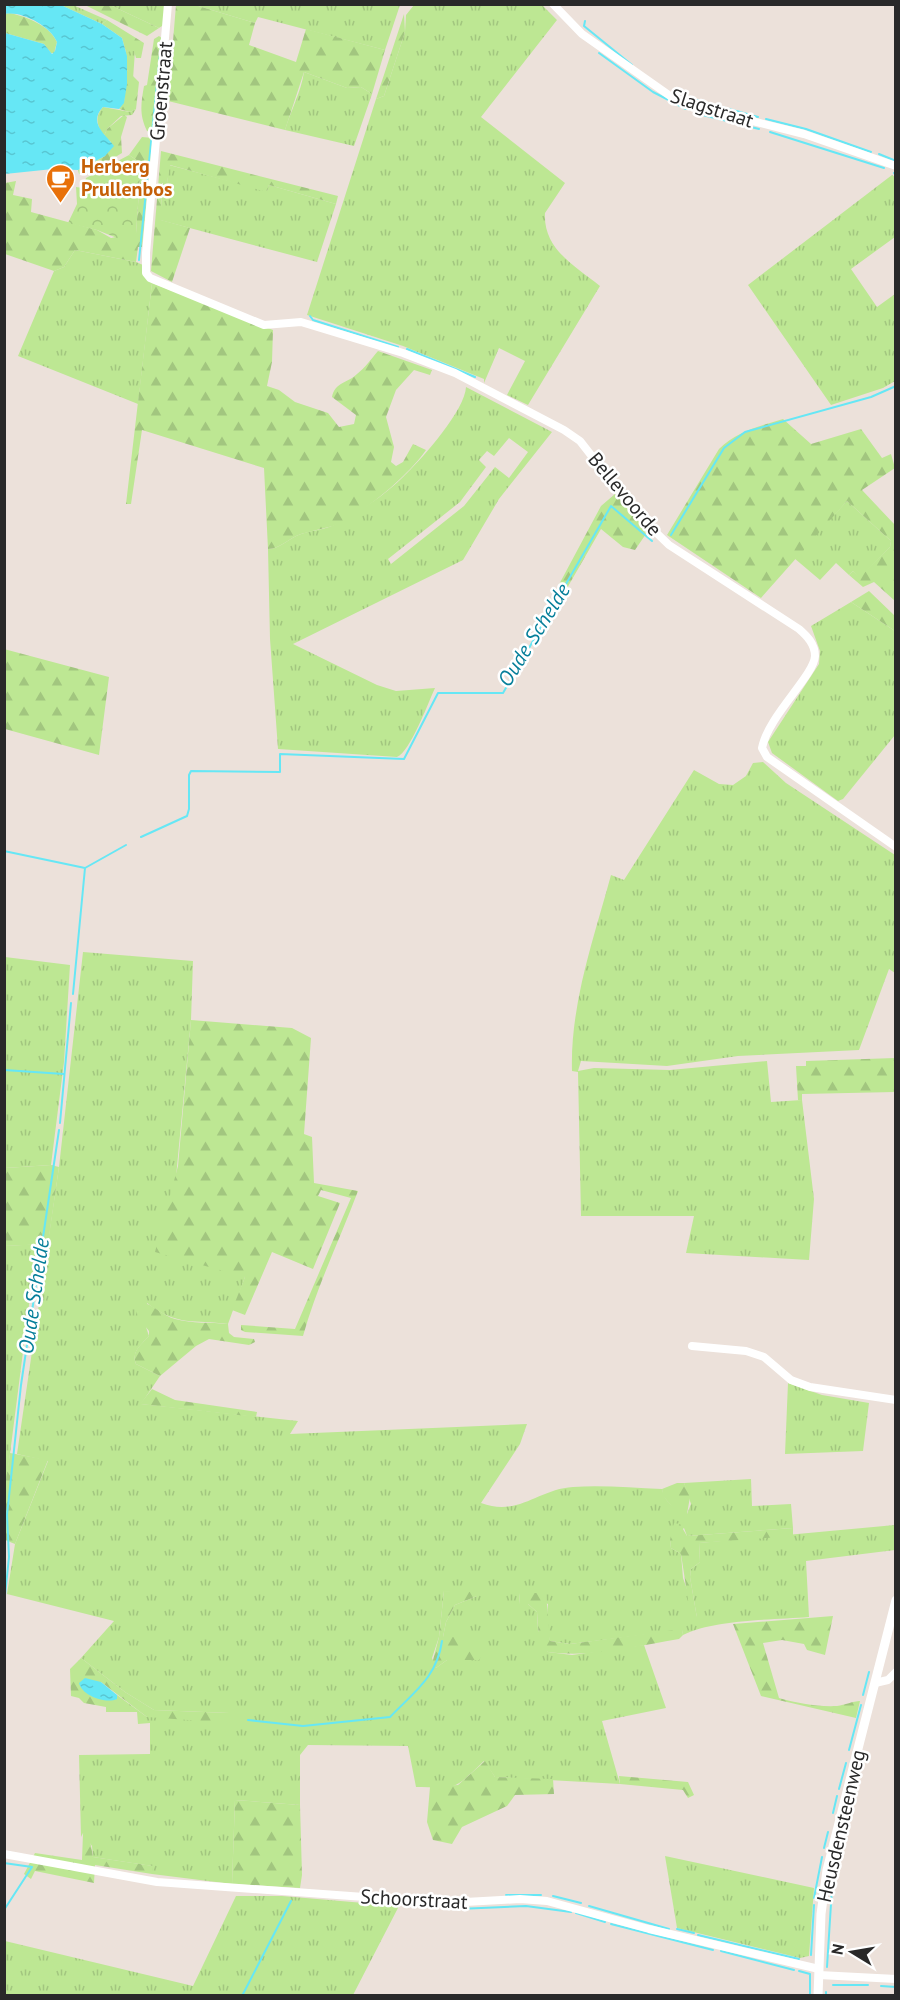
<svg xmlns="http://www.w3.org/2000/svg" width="900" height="2000" font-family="'PT Sans',sans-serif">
  <defs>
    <pattern id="grass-tufts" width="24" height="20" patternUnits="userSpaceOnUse" patternTransform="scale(1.5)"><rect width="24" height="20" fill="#bde793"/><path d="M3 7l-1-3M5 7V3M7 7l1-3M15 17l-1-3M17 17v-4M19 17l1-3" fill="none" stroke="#a2c67f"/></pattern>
    <pattern id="forest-firs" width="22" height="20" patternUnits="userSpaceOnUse" patternTransform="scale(1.5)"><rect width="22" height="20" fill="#bde793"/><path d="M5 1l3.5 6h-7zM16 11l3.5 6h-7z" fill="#a2c67f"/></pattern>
    <pattern id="park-crowns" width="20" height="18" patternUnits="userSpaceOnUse" patternTransform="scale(1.5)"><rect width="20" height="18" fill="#bde793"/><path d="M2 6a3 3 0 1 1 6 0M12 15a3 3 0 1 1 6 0" fill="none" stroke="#a2c67f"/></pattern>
    <pattern id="water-ripples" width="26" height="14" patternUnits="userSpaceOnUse" patternTransform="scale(1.5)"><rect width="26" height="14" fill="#66e7f5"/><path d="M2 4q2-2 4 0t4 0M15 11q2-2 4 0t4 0" fill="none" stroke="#58c6d2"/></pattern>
  </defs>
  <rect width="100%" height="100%" fill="#ece1da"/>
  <!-- grass -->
  <path fill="url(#grass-tufts)" fill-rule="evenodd" d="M61 5H73L107 20 102 24Z
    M110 5H166L165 24 159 28Z
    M195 5H400L385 50 258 17 255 23Z
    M414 5H542L557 20 481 117 565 183 545 213C543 249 575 266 600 286L528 405 507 395 525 361 499 348 484 383V379L403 346 307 315 376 99 384 96 405 32 406 15Z
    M129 51H135L133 79 127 70 126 52Z
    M304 72 347 88 361 87 372 94 354 146 285 130C291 110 301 92 304 72Z
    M103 107 130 112 136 109 132 115 121 116 107 129 104 136C97 126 94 117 103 107Z
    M169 165 267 191 269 185 336 204 317 262 160 220 163 182 167 183Z
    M892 175 895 177V237L851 269 877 307 895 294V381L883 388 831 405 748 285Z
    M75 250 136 262 143 265 146 278 152 283 138 404 18 356 54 271 64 267Z
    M466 387 552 432 499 499 463 560 293 644 377 685 396 691 435 688C428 703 410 752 397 757L278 749 270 639 268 549C280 549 289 538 301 534 312 530 325 530 336 524 361 511 388 493 407 473 424 456 465 410 466 387ZM509 438 528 452 509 478 495 467 464 506 391 564 388 559 460 502 486 467 479 460 487 451 494 456Z
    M847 501 891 541 890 547 860 578 853 571 849 575 836 563 820 580 794 558Z
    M851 602 895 631V735L843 799 838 801 772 753 768 742 819 664 820 651 811 626Z
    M763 762 786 783 895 855V973L889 969 859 1050 738 1056 667 1066 581 1061 578 1071 594 1068 670 1070 767 1061 771 1102 802 1100 814 1199 809 1260 686 1253 694 1216H581L578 1072 572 1071C570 1004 594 938 611 875L624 880 694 770 719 784 733 785 746 776 753 763Z
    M83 952 193 961 191 1020 176 1177 245 1277 228 1324C193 1319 178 1327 147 1303L146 1327 149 1336C141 1345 131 1352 136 1364L160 1376 141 1404 298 1421 290 1434 527 1424 520 1444 481 1503C519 1517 538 1489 573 1487 603 1485 633 1488 662 1489 664 1502 675 1509 687 1514L691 1504 684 1483 751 1479 752 1506 791 1504 793 1528 687 1536 684 1528 670 1540 671 1548 681 1554 683 1578 697 1618 690 1577 691 1569 700 1562 699 1543 895 1525V1550L806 1561 809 1617C773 1620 715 1619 683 1635L682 1630 570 1644 550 1641 546 1624 548 1604 519 1593 520 1604H528L537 1612 538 1630 548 1652 572 1655 644 1645 666 1708 602 1721 620 1784 495 1777 484 1761C453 1790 460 1788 416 1787L408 1746 308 1745 300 1755V1805L235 1800 232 1884 152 1874V1866L93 1857 92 1846 83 1833 81 1837 79 1755 150 1754V1723L138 1724 137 1712H106V1700L117 1699V1695L147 1717 229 1713 154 1710 125 1692 81 1658 114 1621 7 1594 15 1544 48 1461 17 1454 59 1167ZM444 1591 477 1596 455 1605 446 1622 443 1637 479 1660H447L436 1668 432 1658 439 1637Z
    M5 957 70 965 64 1062 51 1165 5 1168Z
    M39 1244 35 1258 5 1493V1246Z
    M788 1383 822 1395 869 1403 863 1451 785 1454Z
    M665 1856 814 1888 809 1956 800 1958 677 1928Z
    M236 1896H282L399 1906 353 1995H5V1941L193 1986Z"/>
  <!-- forest -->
  <path fill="url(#forest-firs)" d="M85 5H110L159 28 147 36Z
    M176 5H195L255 23 249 45 296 62 306 29 385 50 372 94 361 87 347 88 304 72 285 130 168 101Z
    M10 13C27 17 49 25 57 42L54 53H51L44 44 5 33 4 14Z
    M404 14 405 32 384 96 376 99Z
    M107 20 144 43 141 58H136L134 51 126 52 122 38 102 24Z
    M159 36 163 39 157 124 153 133 147 131C139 114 141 104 144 86L147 85 154 39Z
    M127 70 139 82 136 109 130 112 119 109 124 102Z
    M124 115 127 117 121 137 122 153 102 165 79 174 78 170 105 156 111 142 104 136 107 129Z
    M142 137 153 138 142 247H138L136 262 75 250 64 267 54 271 5 254V183L16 181 13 195 32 199 31 212 97 230 111 238 136 233 141 163 129 155Z
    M161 151 338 196 336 204 269 185 267 192 170 165 167 183H162L161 220 190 228 172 282 151 271Z
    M152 283 273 330 272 362 267 386 279 390 295 402 328 413 339 427 354 424 356 415 332 397C335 382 348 383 357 374 365 368 371 359 378 351L432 370 430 375 414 370 396 390 386 417 394 447 391 462 396 466 403 462 413 444 426 450C408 476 362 515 333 526 322 529 311 531 301 534 289 538 280 549 268 549L264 468 142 430 131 504H126Z
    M783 419 811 444 861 429 882 458 891 454 895 468 862 490 895 525V601L874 582 863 587 849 575 853 571 860 577 890 547 891 541 847 501 761 598 667 535 719 449C737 431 760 426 783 419Z
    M615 494 648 531 635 550 623 547 601 529 547 623 540 620 601 506Z
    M869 591 895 616V631L851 602Z
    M4 649 109 677 99 755 5 729Z
    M191 1020 292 1028 311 1038 304 1134 312 1137 314 1183 358 1191C340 1239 317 1286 303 1336L245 1332 241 1330V1325L295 1329 351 1198 321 1190 318 1196 340 1203 313 1269 272 1252 245 1315 232 1310 245 1277 155 1252 178 1166Z
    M895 1058V1092L802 1094V1100H798L796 1066H806V1061Z
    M51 1165 59 1167 48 1244 5 1246V1168Z
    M141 1302C153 1304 163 1316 175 1319 193 1324 210 1322 228 1324L229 1333 234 1337 254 1339 255 1342 249 1345 209 1339 196 1346 160 1376 136 1364C131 1351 141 1345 149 1336V1331C141 1321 136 1320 137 1307Z
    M152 1389 175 1400 257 1412 256 1417 140 1404Z
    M10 1453 48 1460 15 1544 5 1540 4 1493Z
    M677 1483H684L690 1497 687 1514 680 1516 663 1496 662 1489Z
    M674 1523 680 1524 687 1536 793 1528V1536L699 1543 700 1562 691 1569 690 1577 697 1618 691 1619 681 1554 671 1548 670 1540Z
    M444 1591 477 1592V1596L455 1605 446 1622 443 1637C458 1637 478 1636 484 1653L479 1660H447L436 1668 432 1664 439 1637Z
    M519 1593H546L550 1641 570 1644 682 1629 683 1635 679 1639C636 1646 592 1658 548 1652L539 1641 537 1612 528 1604H520Z
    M833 1616 825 1655 807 1650 804 1644 782 1640 763 1643 779 1698C797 1703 817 1707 837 1706 845 1705 853 1701 860 1701L856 1718 761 1696 733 1624Z
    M81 1658 125 1692 154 1710 229 1713V1723L147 1717 101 1682 94 1697 106 1700V1707L84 1703 79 1698 71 1696 70 1669Z
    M485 1761 495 1777 553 1779 554 1794 515 1795 507 1806 462 1827 452 1844 433 1840 427 1822 430 1787 458 1785Z
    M619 1776 688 1782 694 1795 688 1798 683 1790 620 1784Z
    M235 1800 300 1805 302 1875 300 1888 232 1884Z
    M83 1833 89 1835 93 1857 153 1866 152 1874 95 1865 94 1883 35 1871 31 1879 24 1874 35 1853 82 1860Z"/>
  <!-- park -->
  <path fill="url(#park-crowns)" d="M129 155 141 163 136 233 132 244 97 230 68 223 77 204 76 187 83 188 86 178Z"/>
  <!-- water -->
  <path fill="url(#water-ripples)" d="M5 4 61 5 102 24 122 38 127 56V84L124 103 119 109 103 107C88 123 105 134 114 146L105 156 78 170 53 169 5 174V33L44 44 52 54 55 51 57 42C50 26 22 11 5 14Z
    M85 1678 101 1682 117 1695V1699C106 1704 82 1696 79 1683Z"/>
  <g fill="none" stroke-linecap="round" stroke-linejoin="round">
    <!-- stream -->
    <path stroke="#66e7f5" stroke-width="2" d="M585 21 584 26 632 65
      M599 53 653 92 686 109
      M689 98 758 117
      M695 113 759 129
      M766 119 806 129 871 152
      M770 132 884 168
      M879 154 896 161
      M894 173 896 175
      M139 260 161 45
      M310 316 313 320 398 347
      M407 349 475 377
      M671 535 724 448 745 432 871 397 896 386
      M141 837 187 816 189 809V775L191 771 280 772V754L404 759 438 693H503L611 506 652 541
      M4 851 85 868
      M73 994 85 868 126 845
      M4 1070 64 1074
      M60 1123 71 1003
      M4 1605 9 1557 7 1515 21 1385 59 1130
      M863 1695 869 1672
      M248 1720 303 1726 390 1717C414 1692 437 1677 442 1641
      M849 1750 861 1705
      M839 1789 846 1763
      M833 1813 837 1796
      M824 1848 828 1832
      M4 1863 32 1867 4 1910
      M506 1895H541
      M553 1896 581 1903
      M814 1898 822 1857
      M589 1906 669 1929
      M458 1909 526 1906 571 1912
      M576 1913 605 1922
      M611 1924 713 1950
      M677 1929 694 1933
      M698 1935 799 1959
      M721 1951 794 1970
      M811 1955 814 1905
      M827 1967 832 1888 853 1800
      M799 1971 810 1974V1996
      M833 1985H868
      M881 1986 896 1987
      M242 1996 291 1901
      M826 1996V1992"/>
    <!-- minor -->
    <path stroke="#fff" stroke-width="8" d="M168 4 146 253V273L150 278 264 325 301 322 403 353 455 373 564 430 580 441 637 514 669 545 799 629C807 636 815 644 815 656 814 676 768 716 762 748L767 757 896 847
      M553 4 582 34 673 98 716 112 804 134 896 166
      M692 1346 746 1351 764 1357 791 1380 810 1387 896 1400
      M875 1683 888 1680 896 1672
      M4 1854 157 1882 447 1903 520 1899 547 1901 649 1929 819 1969
      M819 1975 896 1979"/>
    <!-- tertiary -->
    <path stroke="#fff" stroke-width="9" d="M818 1996 821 1914 827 1870 896 1600"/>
  </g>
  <!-- icons -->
  <defs>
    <symbol id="cafe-pin" viewBox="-11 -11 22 30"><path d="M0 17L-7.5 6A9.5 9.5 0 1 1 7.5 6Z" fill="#e8710a" stroke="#fff"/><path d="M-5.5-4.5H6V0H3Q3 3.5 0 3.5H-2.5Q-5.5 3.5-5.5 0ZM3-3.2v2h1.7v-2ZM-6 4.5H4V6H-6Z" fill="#fff"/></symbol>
  </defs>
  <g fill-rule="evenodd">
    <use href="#cafe-pin" x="44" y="162" width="33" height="45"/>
  </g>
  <g text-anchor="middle" stroke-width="5" stroke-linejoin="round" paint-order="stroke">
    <!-- street labels -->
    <g font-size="20" fill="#292929" stroke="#fff">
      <text transform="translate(161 91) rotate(-85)" y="7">Groenstraat</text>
      <text transform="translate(712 108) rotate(18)" y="7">Slagstraat</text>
      <text transform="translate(625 494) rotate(50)" y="7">Bellevoorde</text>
      <text transform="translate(841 1826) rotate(-77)" y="7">Heusdensteenweg</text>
      <text transform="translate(414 1899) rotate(3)" y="7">Schoorstraat</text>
    </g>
    <!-- food labels -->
    <g font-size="20" font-weight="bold" fill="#c56008" stroke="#fff" text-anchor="start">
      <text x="81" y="173">Herberg<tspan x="81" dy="23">Prullenbos</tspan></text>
    </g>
    <!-- water labels -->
    <g font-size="21" font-style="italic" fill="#067f9a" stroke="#fff">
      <text transform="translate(534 635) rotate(-58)" y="7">Oude Schelde</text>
      <text transform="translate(34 1296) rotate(-82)" y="7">Oude Schelde</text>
    </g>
  </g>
  <!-- border -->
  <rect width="900" height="2000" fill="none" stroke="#292929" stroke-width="12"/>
  <!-- north arrow -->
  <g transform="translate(852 1952) rotate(281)" stroke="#ffffff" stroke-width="4.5" paint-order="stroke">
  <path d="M0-4.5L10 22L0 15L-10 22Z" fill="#292929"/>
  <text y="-9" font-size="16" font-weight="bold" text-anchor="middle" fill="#292929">N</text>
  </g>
</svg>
